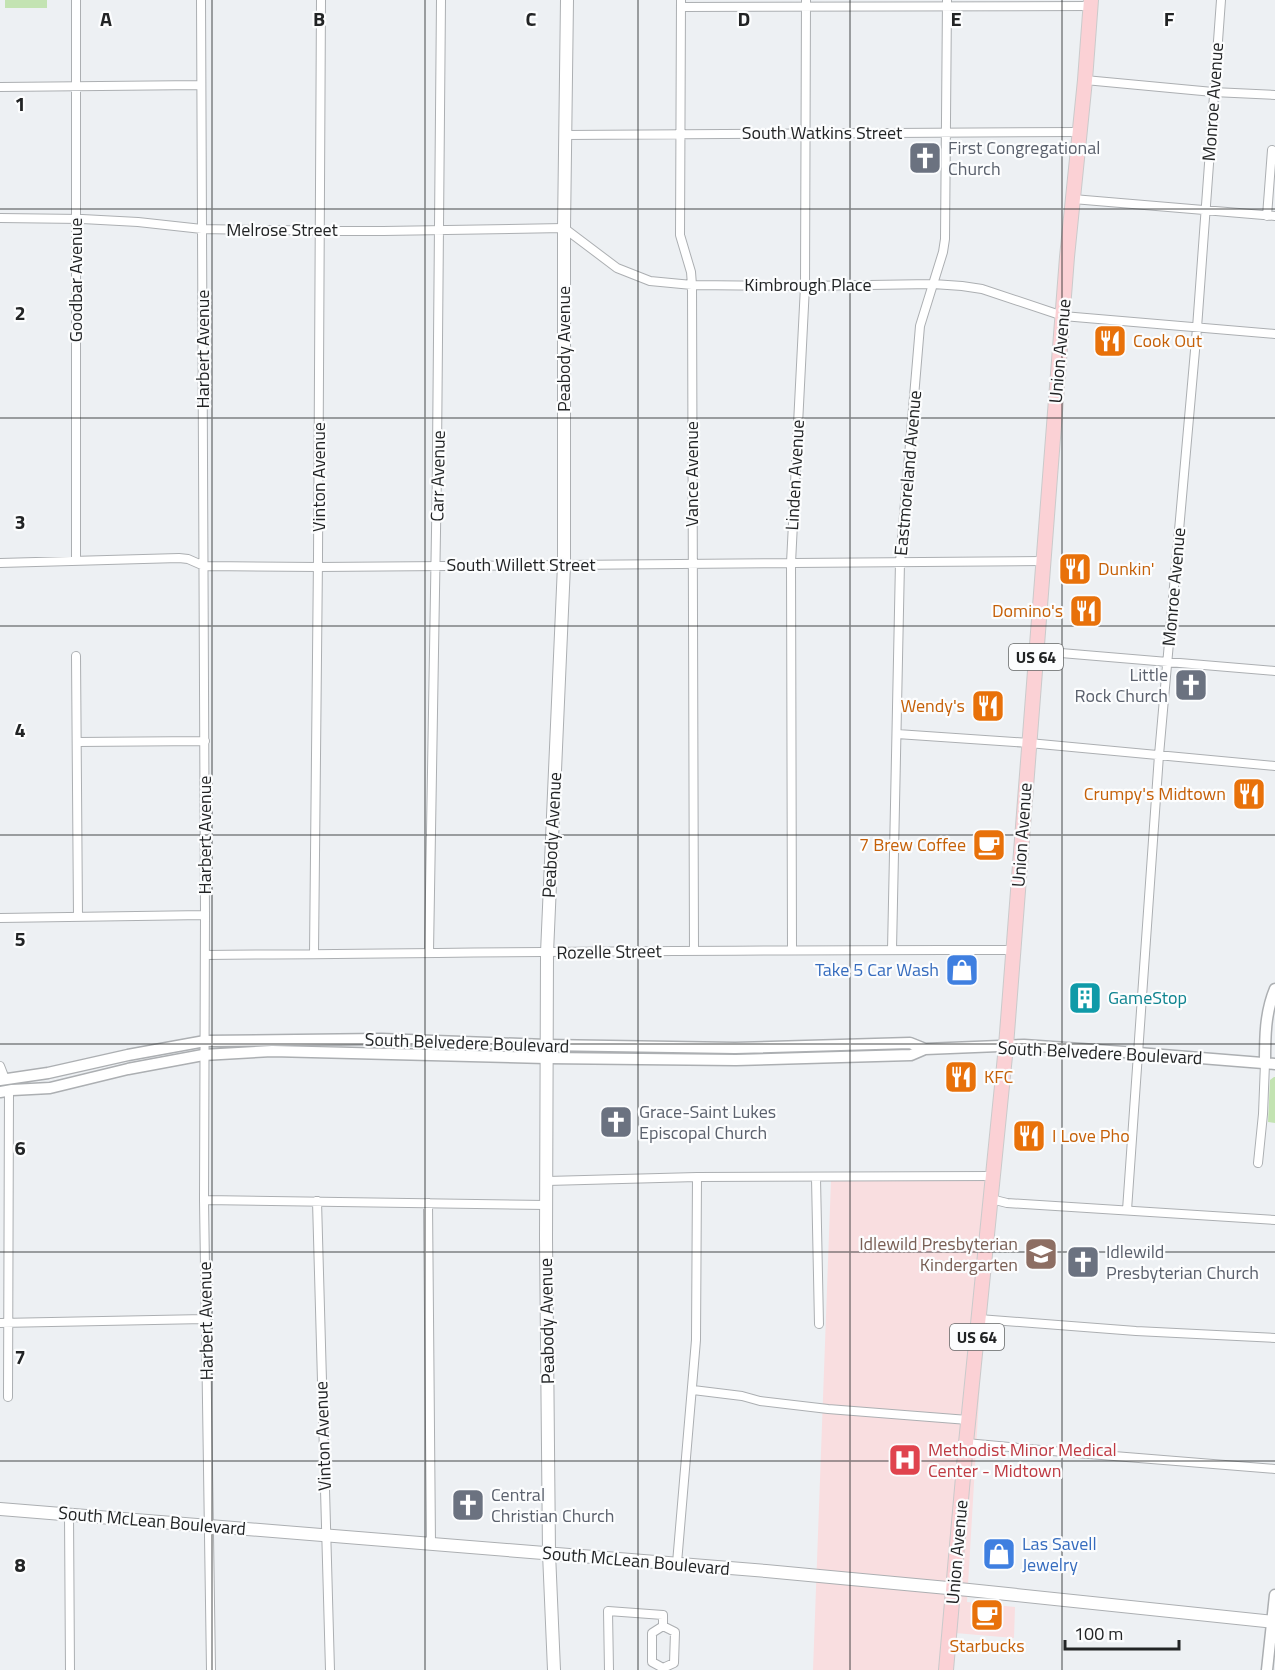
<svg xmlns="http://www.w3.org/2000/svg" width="1275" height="1670" font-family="'Titillium Web',sans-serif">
  <rect width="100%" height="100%" fill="#edf0f3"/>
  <!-- commercial -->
  <path fill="#f9dee0" d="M992 1178 967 1602 1015 1607 1014 1638 955 1633 949 1670H813L831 1180Z"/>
  <!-- green -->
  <path fill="#c3e3b2" d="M5 0H47V8H5Z
    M1274 1077H1275V1123L1268 1122 1270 1080Z"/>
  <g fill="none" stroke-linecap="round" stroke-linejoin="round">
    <defs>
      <path id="minor" d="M76 0V561
        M201 0 205 915 204 1200 211 1670
        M681 0 680 235 691 272 692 285 694 951
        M681 7 1090 6
        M1085 80 1213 92 1275 95
        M0 87 201 85
        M565 135 1079 132
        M1073 199 1275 216
        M1267 216 1272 150
        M0 218 82 219 138 222 202 229 262 230 383 231 564 228 617 268 650 281 692 285 805 286 933 284 962 286 982 289 1063 316 1275 334
        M0 563 179 558 188 559 204 566 318 567 1043 561
        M1037 651 1275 671
        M76 656 78 917
        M897 734 1029 743 1275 766
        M77 742 205 741
        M0 918 205 915
        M792 950 791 563 805 286 806 0
        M892 950 900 562 920 326 943 252 945 239 947 0
        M429 952C435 635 440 317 441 0
        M314 954 318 558 321 0
        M205 955C475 953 744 949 1013 950
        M0 1066 5 1079
        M1258 1163 1263 1114 1265 1063
        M816 1178 819 1324
        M547 1181 697 1177 993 1176
        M991 1199 1007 1203 1275 1220
        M204 1200 546 1205
        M317 1201 330 1670
        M428 1203 431 1544
        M1127 1210 1159 755 1197 328 1221 0
        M979 1319 1136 1331 1275 1338
        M0 1323 205 1319
        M693 1390 742 1396 760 1401 828 1409 968 1420
        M8 1397 9 1091
        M966 1443 1052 1451 1275 1469
        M69 1514 70 1670
        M677 1563 696 1340 697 1177
        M609 1670 608 1611 663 1615V1626L652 1633V1662L663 1668
        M663 1670V1668L674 1663 675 1632 663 1626"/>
      <path id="tertiary" d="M1265 1063C1265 1038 1265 1013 1275 989
        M0 1080 48 1073 128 1055 205 1041 381 1039 546 1045 735 1048 910 1043 925 1049
        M0 1092 12 1090 50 1088 128 1069 203 1055 272 1051 546 1058 736 1060 911 1055 925 1049 1024 1045 1138 1053 1275 1064
        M1267 1670 1275 1595"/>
      <path id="secondary" d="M0 1509 766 1571 969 1590 1275 1622
        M554 1670 549 1553 546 1238 547 953 564 565V228L567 0"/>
      <path id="primary" d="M946 1670 966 1443 1006 1046 1067 257 1085 80 1091 0"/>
    </defs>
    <!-- minor casing -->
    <use href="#minor" stroke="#acafb2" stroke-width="10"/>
    <!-- tertiary casing -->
    <use href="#tertiary" stroke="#acafb2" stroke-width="13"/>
    <!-- secondary casing -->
    <use href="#secondary" stroke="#acafb2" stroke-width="14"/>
    <!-- primary casing -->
    <use href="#primary" stroke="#cacacb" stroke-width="16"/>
    <!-- minor -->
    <use href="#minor" stroke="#fff" stroke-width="8"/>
    <!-- tertiary -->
    <use href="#tertiary" stroke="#fff" stroke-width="10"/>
    <!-- secondary -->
    <use href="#secondary" stroke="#fff" stroke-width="12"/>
    <!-- primary -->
    <use href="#primary" stroke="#fbd1d5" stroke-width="14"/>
  </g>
  <!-- grid -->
  <path fill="none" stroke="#222425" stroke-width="1.5" stroke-opacity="0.55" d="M212 0V1670M425 0V1670M638 0V1670M850 0V1670M1062 0V1670M0 209H1275M0 418H1275M0 626H1275M0 835H1275M0 1044H1275M0 1252H1275M0 1461H1275"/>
  <!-- icons -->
  <defs>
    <symbol id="church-square" viewBox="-11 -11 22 22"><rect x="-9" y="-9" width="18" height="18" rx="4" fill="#6b7280" stroke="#fcfdfe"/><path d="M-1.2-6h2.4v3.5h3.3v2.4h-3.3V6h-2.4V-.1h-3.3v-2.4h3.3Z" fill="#fff"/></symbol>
    <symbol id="restaurant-square" viewBox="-11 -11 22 22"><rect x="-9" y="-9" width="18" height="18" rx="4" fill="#e8710a" stroke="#fcfdfe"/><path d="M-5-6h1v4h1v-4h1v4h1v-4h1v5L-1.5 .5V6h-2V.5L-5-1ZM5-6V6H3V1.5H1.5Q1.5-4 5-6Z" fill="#fff"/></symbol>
    <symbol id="cafe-square" viewBox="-11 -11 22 22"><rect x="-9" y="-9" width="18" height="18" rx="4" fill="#e8710a" stroke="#fcfdfe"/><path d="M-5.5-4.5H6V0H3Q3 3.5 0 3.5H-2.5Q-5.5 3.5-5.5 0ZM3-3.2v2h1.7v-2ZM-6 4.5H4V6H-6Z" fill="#fff"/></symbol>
    <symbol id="shop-square" viewBox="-11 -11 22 22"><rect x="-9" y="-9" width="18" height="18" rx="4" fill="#3f7fe0" stroke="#fcfdfe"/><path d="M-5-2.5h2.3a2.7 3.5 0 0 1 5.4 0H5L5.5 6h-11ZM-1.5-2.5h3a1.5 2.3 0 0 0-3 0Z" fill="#fff"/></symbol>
    <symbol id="building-square" viewBox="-11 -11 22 22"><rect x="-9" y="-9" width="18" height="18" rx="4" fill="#0f9aa8" stroke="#fcfdfe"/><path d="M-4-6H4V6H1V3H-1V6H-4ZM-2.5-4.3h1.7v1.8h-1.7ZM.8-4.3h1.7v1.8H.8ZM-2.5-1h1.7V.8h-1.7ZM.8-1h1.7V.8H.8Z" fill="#fff"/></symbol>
    <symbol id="school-square" viewBox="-11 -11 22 22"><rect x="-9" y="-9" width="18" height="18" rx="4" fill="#8d6e63" stroke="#fcfdfe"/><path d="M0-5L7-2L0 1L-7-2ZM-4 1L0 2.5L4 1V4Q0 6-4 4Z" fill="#fff"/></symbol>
    <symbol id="hospital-square" viewBox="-11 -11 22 22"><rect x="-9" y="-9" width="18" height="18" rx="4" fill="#e0444e" stroke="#fcfdfe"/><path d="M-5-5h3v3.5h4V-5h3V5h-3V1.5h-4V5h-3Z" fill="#fff"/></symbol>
  </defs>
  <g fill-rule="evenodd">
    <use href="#church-square" x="906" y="139" width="38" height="38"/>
    <use href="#restaurant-square" x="1091" y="322" width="38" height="38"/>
    <use href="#restaurant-square" x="1056" y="550" width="38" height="38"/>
    <use href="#restaurant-square" x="1067" y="592" width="38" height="38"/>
    <use href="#church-square" x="1172" y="666" width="38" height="38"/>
    <use href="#restaurant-square" x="969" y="687" width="38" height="38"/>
    <use href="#restaurant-square" x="1230" y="775" width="38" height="38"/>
    <use href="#cafe-square" x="970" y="826" width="38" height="38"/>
    <use href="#shop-square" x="943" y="951" width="38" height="38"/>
    <use href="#building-square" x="1066" y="979" width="38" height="38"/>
    <use href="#restaurant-square" x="942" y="1058" width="38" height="38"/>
    <use href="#church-square" x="597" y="1103" width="38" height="38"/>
    <use href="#restaurant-square" x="1010" y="1117" width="38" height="38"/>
    <use href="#school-square" x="1022" y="1235" width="38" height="38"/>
    <use href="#church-square" x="1064" y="1243" width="38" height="38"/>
    <use href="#hospital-square" x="886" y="1441" width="38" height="38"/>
    <use href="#church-square" x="449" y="1486" width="38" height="38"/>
    <use href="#shop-square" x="980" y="1535" width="38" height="38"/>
    <use href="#cafe-square" x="968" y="1596" width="38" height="38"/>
  </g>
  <g text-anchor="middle" stroke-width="4.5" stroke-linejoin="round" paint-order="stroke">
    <!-- shield labels -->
    <g fill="#fcfdfe" stroke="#636566" stroke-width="1.5">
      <rect x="1009" y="644" width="54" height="26" rx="4.5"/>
      <rect x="950" y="1324" width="54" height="26" rx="4.5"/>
    </g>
    <g font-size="16" font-weight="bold" fill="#222425">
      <text x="1036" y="663">US 64</text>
      <text x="977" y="1343">US 64</text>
    </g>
    <!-- street labels -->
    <g font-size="18" fill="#222425" stroke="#fcfdfe">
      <text transform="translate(1213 102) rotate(-86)" y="6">Monroe Avenue</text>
      <text x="822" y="139">South Watkins Street</text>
      <text x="282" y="236">Melrose Street</text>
      <text transform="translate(76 280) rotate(-90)" y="6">Goodbar Avenue</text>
      <text x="808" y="291">Kimbrough Place</text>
      <text transform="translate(203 349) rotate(-90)" y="6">Harbert Avenue</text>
      <text transform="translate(564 349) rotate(-90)" y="6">Peabody Avenue</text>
      <text transform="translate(1060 351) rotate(-85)" y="6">Union Avenue</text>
      <text transform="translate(908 473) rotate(-85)" y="6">Eastmoreland Avenue</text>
      <text transform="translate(692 474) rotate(-90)" y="6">Vance Avenue</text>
      <text transform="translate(795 475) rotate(-87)" y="6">Linden Avenue</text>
      <text transform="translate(438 476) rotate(-89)" y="6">Carr Avenue</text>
      <text transform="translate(319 477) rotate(-90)" y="6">Vinton Avenue</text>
      <text x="521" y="571">South Willett Street</text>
      <text transform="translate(1174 587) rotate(-85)" y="6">Monroe Avenue</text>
      <text transform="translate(205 835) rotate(-90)" y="6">Harbert Avenue</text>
      <text transform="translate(552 835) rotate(-87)" y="6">Peabody Avenue</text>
      <text transform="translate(1022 835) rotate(-86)" y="6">Union Avenue</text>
      <text transform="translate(609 952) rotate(-1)" y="6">Rozelle Street</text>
      <text transform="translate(467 1043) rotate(2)" y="6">South Belvedere Boulevard</text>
      <text transform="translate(1100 1053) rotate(3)" y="6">South Belvedere Boulevard</text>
      <text transform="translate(206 1321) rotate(-91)" y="6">Harbert Avenue</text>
      <text transform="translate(547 1321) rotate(-91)" y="6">Peabody Avenue</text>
      <text transform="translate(323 1436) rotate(-92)" y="6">Vinton Avenue</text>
      <text transform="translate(152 1521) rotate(5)" y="6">South McLean Boulevard</text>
      <text transform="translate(957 1552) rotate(-85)" y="6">Union Avenue</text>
      <text transform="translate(636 1561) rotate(5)" y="6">South McLean Boulevard</text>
    </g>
    <!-- worship labels -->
    <g font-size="18" fill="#5b616d" stroke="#fcfdfe" text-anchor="start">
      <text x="948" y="154">First Congregational<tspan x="948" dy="21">Church</tspan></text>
      <text x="1168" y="681" text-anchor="end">Little<tspan x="1168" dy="21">Rock Church</tspan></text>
      <text x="639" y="1118">Grace-Saint Lukes<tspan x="639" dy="21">Episcopal Church</tspan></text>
      <text x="1106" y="1258">Idlewild<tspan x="1106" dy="21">Presbyterian Church</tspan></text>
      <text x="491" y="1501">Central<tspan x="491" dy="21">Christian Church</tspan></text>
    </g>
    <!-- food labels -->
    <g font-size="18" fill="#c56008" stroke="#fcfdfe" text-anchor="start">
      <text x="1133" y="347">Cook Out</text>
      <text x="1098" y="575">Dunkin'</text>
      <text x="1063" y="617" text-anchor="end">Domino's</text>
      <text x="965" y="712" text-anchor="end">Wendy's</text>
      <text x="1226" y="800" text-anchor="end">Crumpy's Midtown</text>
      <text x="966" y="851" text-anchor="end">7 Brew Coffee</text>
      <text x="984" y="1083">KFC</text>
      <text x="1052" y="1142">I Love Pho</text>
      <text x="987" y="1652" text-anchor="middle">Starbucks</text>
    </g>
    <!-- shop labels -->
    <g font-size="18" fill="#366cbe" stroke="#fcfdfe" text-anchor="end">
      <text x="939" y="976">Take 5 Car Wash</text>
      <text x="1022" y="1550" text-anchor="start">Las Savell<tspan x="1022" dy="21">Jewelry</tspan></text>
    </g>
    <!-- culture labels -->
    <g font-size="18" fill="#0d838f" stroke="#fcfdfe" text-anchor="start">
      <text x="1108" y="1004">GameStop</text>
    </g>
    <!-- education labels -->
    <g font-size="18" fill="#785e54" stroke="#fcfdfe" text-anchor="end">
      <text x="1018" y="1250">Idlewild Presbyterian<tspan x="1018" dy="21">Kindergarten</tspan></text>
    </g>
    <!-- health labels -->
    <g font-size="18" fill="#be3a42" stroke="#fcfdfe" text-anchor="start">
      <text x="928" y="1456">Methodist Minor Medical<tspan x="928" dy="21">Center - Midtown</tspan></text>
    </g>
  </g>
  <g font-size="20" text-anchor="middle" font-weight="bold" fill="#222425" stroke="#fcfdfe" stroke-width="4.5" stroke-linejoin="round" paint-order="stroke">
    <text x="106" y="26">A</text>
    <text x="319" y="26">B</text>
    <text x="531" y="26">C</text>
    <text x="744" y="26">D</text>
    <text x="956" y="26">E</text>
    <text x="1169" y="26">F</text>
    <text x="20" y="111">1</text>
    <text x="20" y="320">2</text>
    <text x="20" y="529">3</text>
    <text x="20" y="737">4</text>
    <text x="20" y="946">5</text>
    <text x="20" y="1155">6</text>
    <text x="20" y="1364">7</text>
    <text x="20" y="1572">8</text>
  </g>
  <!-- scale -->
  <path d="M1065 1640v9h114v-9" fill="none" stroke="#222425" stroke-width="3"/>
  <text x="1074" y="1640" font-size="18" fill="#222425" stroke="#fcfdfe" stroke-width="4.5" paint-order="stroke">100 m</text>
</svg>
